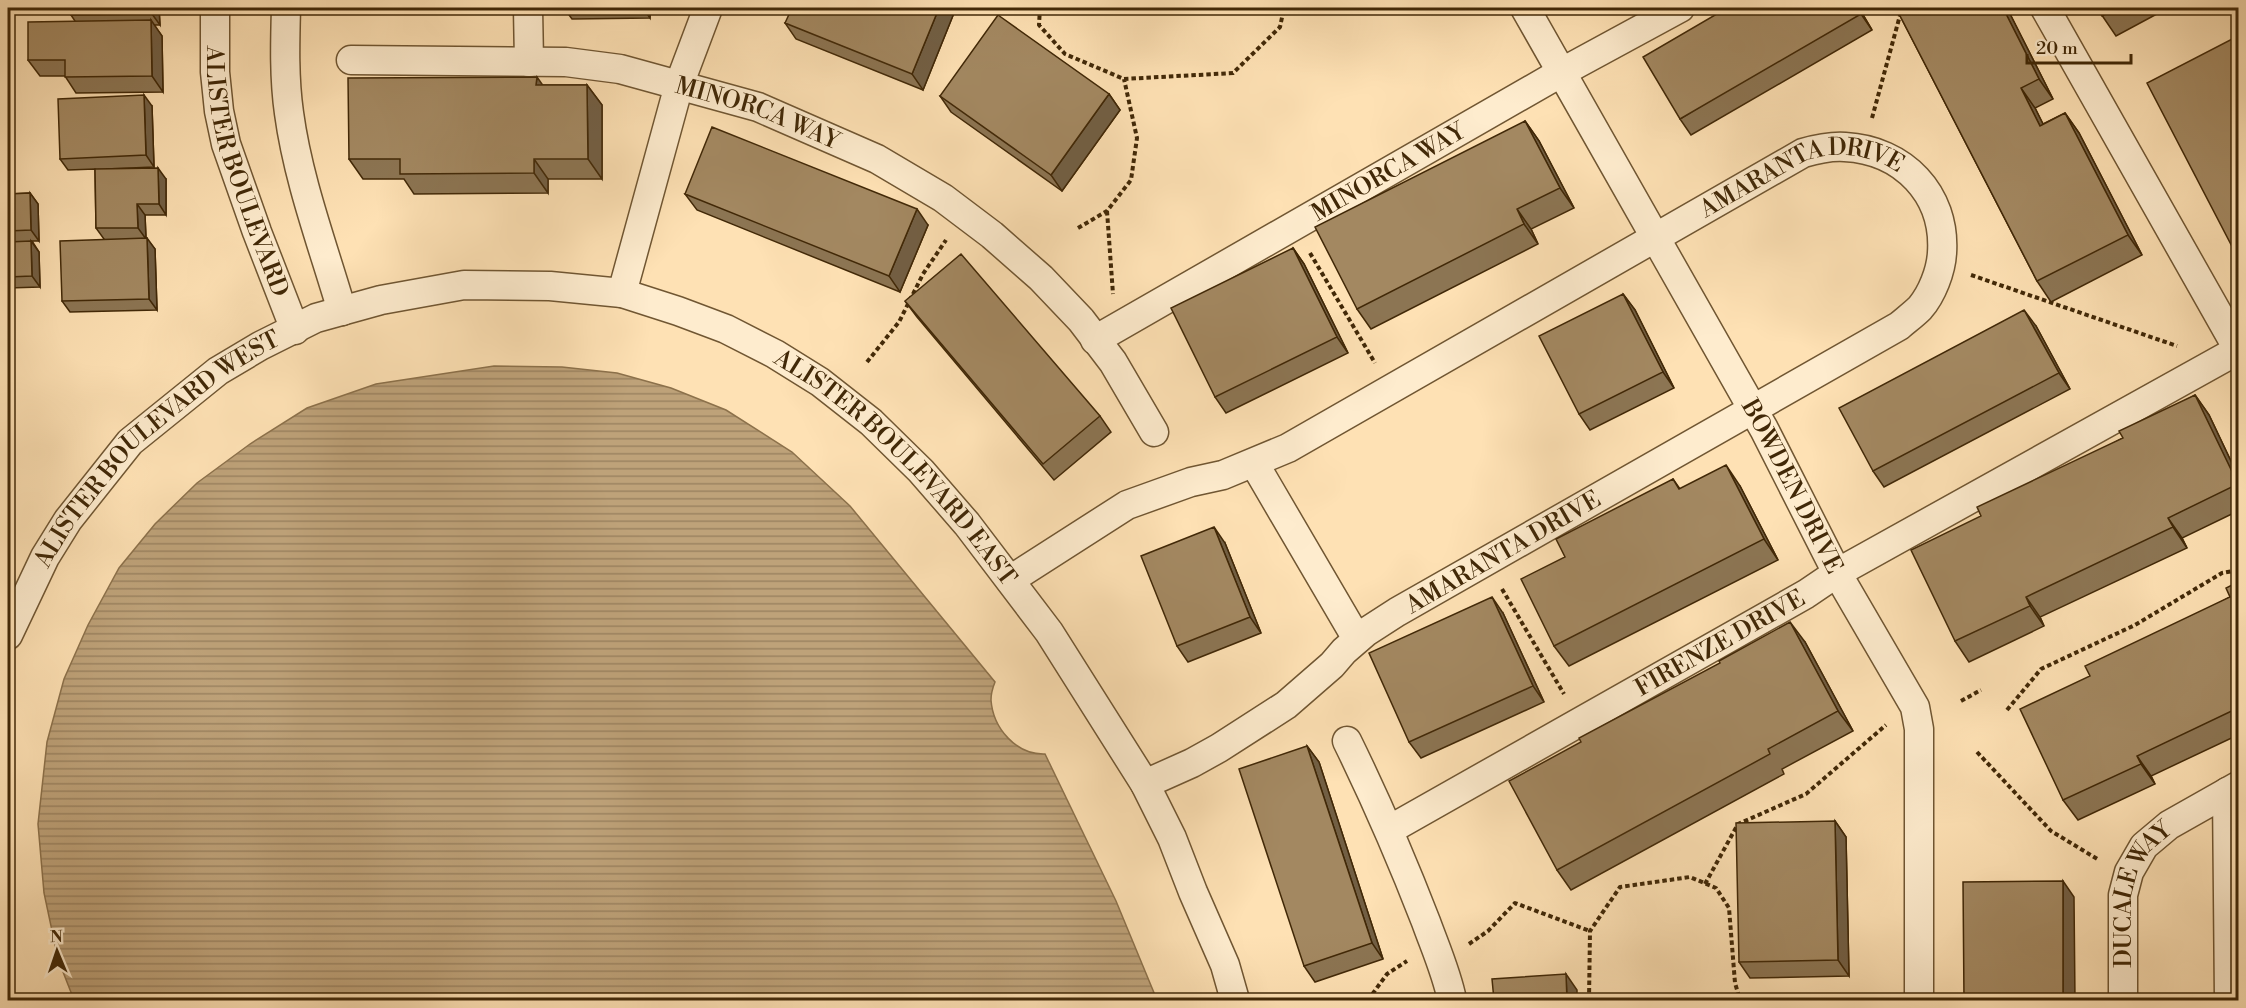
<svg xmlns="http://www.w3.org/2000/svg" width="2246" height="1008" font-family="'Libre Bodoni',serif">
  <defs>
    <pattern id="water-rules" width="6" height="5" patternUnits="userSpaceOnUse" patternTransform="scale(1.5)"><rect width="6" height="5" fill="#bea279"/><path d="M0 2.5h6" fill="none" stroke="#9c8461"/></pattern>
  </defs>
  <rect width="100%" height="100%" fill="#fee1b4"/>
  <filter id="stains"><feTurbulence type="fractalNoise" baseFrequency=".00333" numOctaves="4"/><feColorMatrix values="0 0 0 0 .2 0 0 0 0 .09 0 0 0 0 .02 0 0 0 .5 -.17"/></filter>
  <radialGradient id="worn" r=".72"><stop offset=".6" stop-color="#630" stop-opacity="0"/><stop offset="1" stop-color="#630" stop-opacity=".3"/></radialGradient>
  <!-- water -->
  <path fill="url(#water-rules)" stroke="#8c714b" stroke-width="1.5" d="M494 366 562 367 617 373 671 388 726 410 792 452 850 506 995 682C993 687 991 694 991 700 993 728 1016 755 1045 754L1116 901 1157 1000H74L58 959 44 893 38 824 47 742 64 679 88 625 119 568 155 524 197 483 250 444 307 408 376 384Z"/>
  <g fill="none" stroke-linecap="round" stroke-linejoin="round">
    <defs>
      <g id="minor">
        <path id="s1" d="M215 8V72L219 111 226 144 257 232 295 330"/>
        <path d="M286 8C285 43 284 78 289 113 298 180 323 246 342 311"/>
        <path d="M528 8 529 62"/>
        <path id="s2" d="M1525 8 1764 429 1837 573 1915 707 1919 729V1000"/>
        <path d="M2045 8 2238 349"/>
        <path id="s3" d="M351 60 566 62 620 69 758 107 877 159 943 198 992 235 1041 278 1081 320 1113 362 1154 432"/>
        <path d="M622 293 679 85 708 8"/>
        <path id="s4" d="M1095 340 1562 72 1680 8"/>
        <path d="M1254 463 1357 639"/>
        <path id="s5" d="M1010 580 1127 505 1191 482 1223 475 1288 448 1803 153C1817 149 1831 146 1845 147 1903 150 1946 194 1942 253 1941 271 1932 294 1920 308 1914 314 1906 320 1899 326L1397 612 1366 632 1344 651 1332 665 1286 705 1219 748 1192 763 1145 784"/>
        <path id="s6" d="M8 635 45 557 68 520 130 442 218 371 260 346 316 318 381 300 464 285 550 286 622 293 678 311 726 329 775 354 820 382 871 422 921 471 967 524 1049 632 1145 784 1172 838 1193 892 1225 965 1235 1000"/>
        <path d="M1347 741C1376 800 1402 860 1426 922 1435 947 1447 974 1452 1000"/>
        <path d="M2227 792 2229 1000"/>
        <path id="s7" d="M1389 830 1806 594 1837 573 2238 350"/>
        <path id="s8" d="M2123 1000V895L2129 872 2144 846 2169 825 2238 786"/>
      </g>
    </defs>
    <!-- minor casing -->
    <use href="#minor" stroke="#705632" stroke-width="31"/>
    <!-- path -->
    <path stroke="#412807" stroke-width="4" stroke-dasharray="4.5 3" stroke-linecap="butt" d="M1040 8 1039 25 1065 54 1124 79 1233 73 1280 27 1284 8
      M2235 8 2238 14
      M1872 118 1902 8
      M1107 211 1113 294
      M1078 228 1107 211 1131 180 1137 138 1124 79
      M1310 253 1375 363
      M1971 275 2177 346
      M867 362 899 322 923 274 946 240
      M1502 589 1564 694
      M1961 701 1981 690
      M2007 710 2041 669 2135 625 2222 573 2238 570
      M1977 752 2051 831 2099 860
      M1705 884 1738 824 1806 794 1886 725
      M1469 944 1488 931 1515 903 1590 931
      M1368 1000 1387 974 1407 961
      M1589 1000 1590 931 1620 887 1690 877 1716 888 1729 908 1735 983 1740 1000"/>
    <!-- minor -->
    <use href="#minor" stroke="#feecce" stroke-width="28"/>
  </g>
  <!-- wall -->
  <path fill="#8c7553" stroke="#412807" stroke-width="1.5" d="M71 8H159L160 25H154L162 36 163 92 76 93 65 76H40L28 60 75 21 71 15Z
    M564 8H650V18L572 19Z
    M956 8 923 90 796 39 785 23Z
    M1859 8 1872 30 1691 135 1680 119Z
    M1896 8H2007L2053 99 2035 108 2043 124 2065 113 2079 133 2142 255 2051 302 2037 281Z
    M2097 8H2168L2116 36Z
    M542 85H587L602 105V179H548V193L414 194 404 179H363L349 159Z
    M1109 94 1120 110 1062 191 951 112 940 96Z
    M152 106 154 167 106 169 166 179V215H145L146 238 155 249 157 310 70 312 62 301 104 239 96 228 95 169 68 170 60 159Z
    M1525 121 1539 141 1574 208 1531 229 1538 244 1371 329 1357 309Z
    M30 193 38 204 39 241H32L39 252 40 287 8 288V194Z
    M685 194 928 225 900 292 697 210Z
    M1293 248 1304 264 1348 353 1226 413 1215 397Z
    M1623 294 1635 310 1674 388 1590 430 1579 414Z
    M905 301 1100 416 1111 432 1054 480 917 317Z
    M2036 326 2070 389 1884 487 1873 471Z
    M2195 395 2209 415 2238 476V511L2182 538 2187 548 2040 617 2044 626 1969 662 1955 641 1981 516 2123 438Z
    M1673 479 1680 489 1740 486 1778 560 1569 666 1554 646 1565 557Z
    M1225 543 1261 633 1188 662 1177 646Z
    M2238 582V735L2151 776 2155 784 2078 820 2063 800 2090 676 2230 597Z
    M1503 613 1544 702 1421 758 1409 742Z
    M1805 642 1853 731 1782 769 1784 774 1571 890 1557 870 1581 742Z
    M1307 746 1319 762 1383 959 1315 982 1304 966Z
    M1835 821 1846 837 1849 976 1750 978 1739 962Z"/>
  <!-- shaded-wall -->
  <path fill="#725f44" stroke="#412807" stroke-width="1.5" d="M152 8H159L160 25 152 14Z
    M643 8H650V18Z
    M939 8H956L923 90 912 74Z
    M1857 8H1859L1872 30 1861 14Z
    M2003 8H2007L2053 99 2039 79Z
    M151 20 162 36 163 92 152 76Z
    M537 77 551 97 536 85Z
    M587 85 602 105V179L588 159Z
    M2021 88 2035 108 2054 146 2040 126Z
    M1109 94 1120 110 1062 191 1051 175Z
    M144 95 152 106 154 167 146 155Z
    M2065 113 2079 133 2142 255 2128 235Z
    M1525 121 1539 141 1574 208 1560 188Z
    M534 159 548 179V193L534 173Z
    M158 168 166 179V215L159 204Z
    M30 193 38 204 39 241 31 230Z
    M137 204 145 215 146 239 138 228Z
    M917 209 928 225 900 292 889 276Z
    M1517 209 1531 229 1538 244 1524 224Z
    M147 238 155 249 157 310 149 299Z
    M31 241 39 252 40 287 32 276Z
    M1293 248 1304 264 1348 353 1337 337Z
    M1623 294 1635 310 1674 388 1663 372Z
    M2024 310 2036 326 2070 389 2059 373Z
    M2195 395 2209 415 2238 476V485Z
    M1726 465 1740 486 1778 560 1764 539Z
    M2168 518 2182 538 2187 548 2173 527Z
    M1214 527 1225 543 1261 633 1250 617Z
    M1492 597 1503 613 1544 702 1533 686Z
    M2026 597 2040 617 2044 626 2030 606Z
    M1790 622 1805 642 1853 731 1838 711Z
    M1307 746 1319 762 1383 959 1372 943Z
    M2137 756 2151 776 2155 784 2141 764Z
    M1835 821 1846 837 1849 976 1838 960Z
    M2063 881 2074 897 2075 1000H2063Z
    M1566 974 1577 990V1000H1567Z"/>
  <!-- building -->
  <path fill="#a38861" stroke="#412807" stroke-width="1.5" d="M71 8H152V14L71 15Z
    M792 8H939L912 74 785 23Z
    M1727 8H1857L1861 14 1680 119 1643 57Z
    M1896 8H2003L2039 79 2021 88 2040 126 2065 113 2128 235 2037 281Z
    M2097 8H2117L2102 16Z
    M998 15 1109 94 1051 175 940 96Z
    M151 20 152 76 65 77V60H28V22Z
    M2238 36V258L2147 83Z
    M537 77 536 85H587L588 159H534V173L400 174V159H349L348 78Z
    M144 95 146 155 60 159 58 99Z
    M1525 121 1560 188 1517 209 1524 224 1357 309 1315 227Z
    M712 127 917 209 889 276 685 194Z
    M158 168 159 204H137L138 228H96L95 169Z
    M30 193 31 230 8 231V194Z
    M147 238 149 299 62 301 60 241Z
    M31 241 32 276 8 277V242Z
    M1293 248 1337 337 1215 397 1171 308Z
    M961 254 1100 416 1043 464 905 301Z
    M1623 294 1663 372 1579 414 1539 336Z
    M2024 310 2059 373 1873 471 1839 408Z
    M2195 395 2238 484 2168 518 2173 527 2026 597 2030 606 1955 641 1911 550 1981 516 1977 507 2123 438 2119 431Z
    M1726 465 1764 539 1554 646 1521 579 1565 557 1556 539 1673 479 1679 489Z
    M1214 527 1250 617 1177 646 1141 556Z
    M2238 582V708L2137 756 2141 764 2063 800 2020 709 2090 676 2085 666 2230 597 2226 588Z
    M1492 597 1533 686 1409 742 1369 653Z
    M1790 622 1838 711 1768 749 1770 754 1557 870 1509 781 1581 742 1579 738 1720 663 1719 661Z
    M1307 746 1372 943 1304 966 1239 769Z
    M1835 821 1838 960 1739 962 1736 823Z
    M2063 881V1000H1964L1963 882Z
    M1566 974 1567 1000H1494L1492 979Z"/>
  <g text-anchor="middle" stroke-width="4.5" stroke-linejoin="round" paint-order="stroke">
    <!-- street labels -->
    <g font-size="24" fill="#412807" stroke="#feecce">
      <text dy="8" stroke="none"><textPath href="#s3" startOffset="414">MINORCA WAY</textPath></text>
      <text dy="8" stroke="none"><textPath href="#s1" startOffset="168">ALISTER BOULEVARD</textPath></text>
      <text dy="8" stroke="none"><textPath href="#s4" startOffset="338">MINORCA WAY</textPath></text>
      <text dy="8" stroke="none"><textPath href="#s5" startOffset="897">AMARANTA DRIVE</textPath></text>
      <text dy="8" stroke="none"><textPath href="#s6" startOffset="244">ALISTER BOULEVARD WEST</textPath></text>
      <text dy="8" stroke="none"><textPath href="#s6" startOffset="1096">ALISTER BOULEVARD EAST</textPath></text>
      <text dy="8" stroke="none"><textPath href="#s2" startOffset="548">BOWDEN DRIVE</textPath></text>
      <text transform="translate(1503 552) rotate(-30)" y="8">AMARANTA DRIVE</text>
      <text dy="8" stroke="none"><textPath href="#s7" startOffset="380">FIRENZE DRIVE</textPath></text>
      <text dy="8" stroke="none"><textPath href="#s8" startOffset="111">DUCALE WAY</textPath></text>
    </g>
  </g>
  <!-- margin -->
  <rect width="2246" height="1008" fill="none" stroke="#fee1b4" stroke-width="30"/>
  <rect x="9" y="9" width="2228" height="990" fill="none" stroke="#412807" stroke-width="3"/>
  <rect x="15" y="15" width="2216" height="978" fill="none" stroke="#412807" stroke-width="1.5"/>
  <!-- north arrow -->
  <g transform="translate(57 951) rotate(358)" stroke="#feecce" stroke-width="4.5" paint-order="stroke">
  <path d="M0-4.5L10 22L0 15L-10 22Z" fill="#412807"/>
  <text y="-9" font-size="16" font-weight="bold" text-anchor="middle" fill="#412807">N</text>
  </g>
  <!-- scale -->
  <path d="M2027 54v9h104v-9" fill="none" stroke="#412807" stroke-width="3"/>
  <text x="2036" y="54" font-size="18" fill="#412807" stroke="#feecce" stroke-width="4.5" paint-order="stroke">20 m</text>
  <rect width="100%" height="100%" filter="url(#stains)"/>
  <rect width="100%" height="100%" fill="url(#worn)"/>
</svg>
